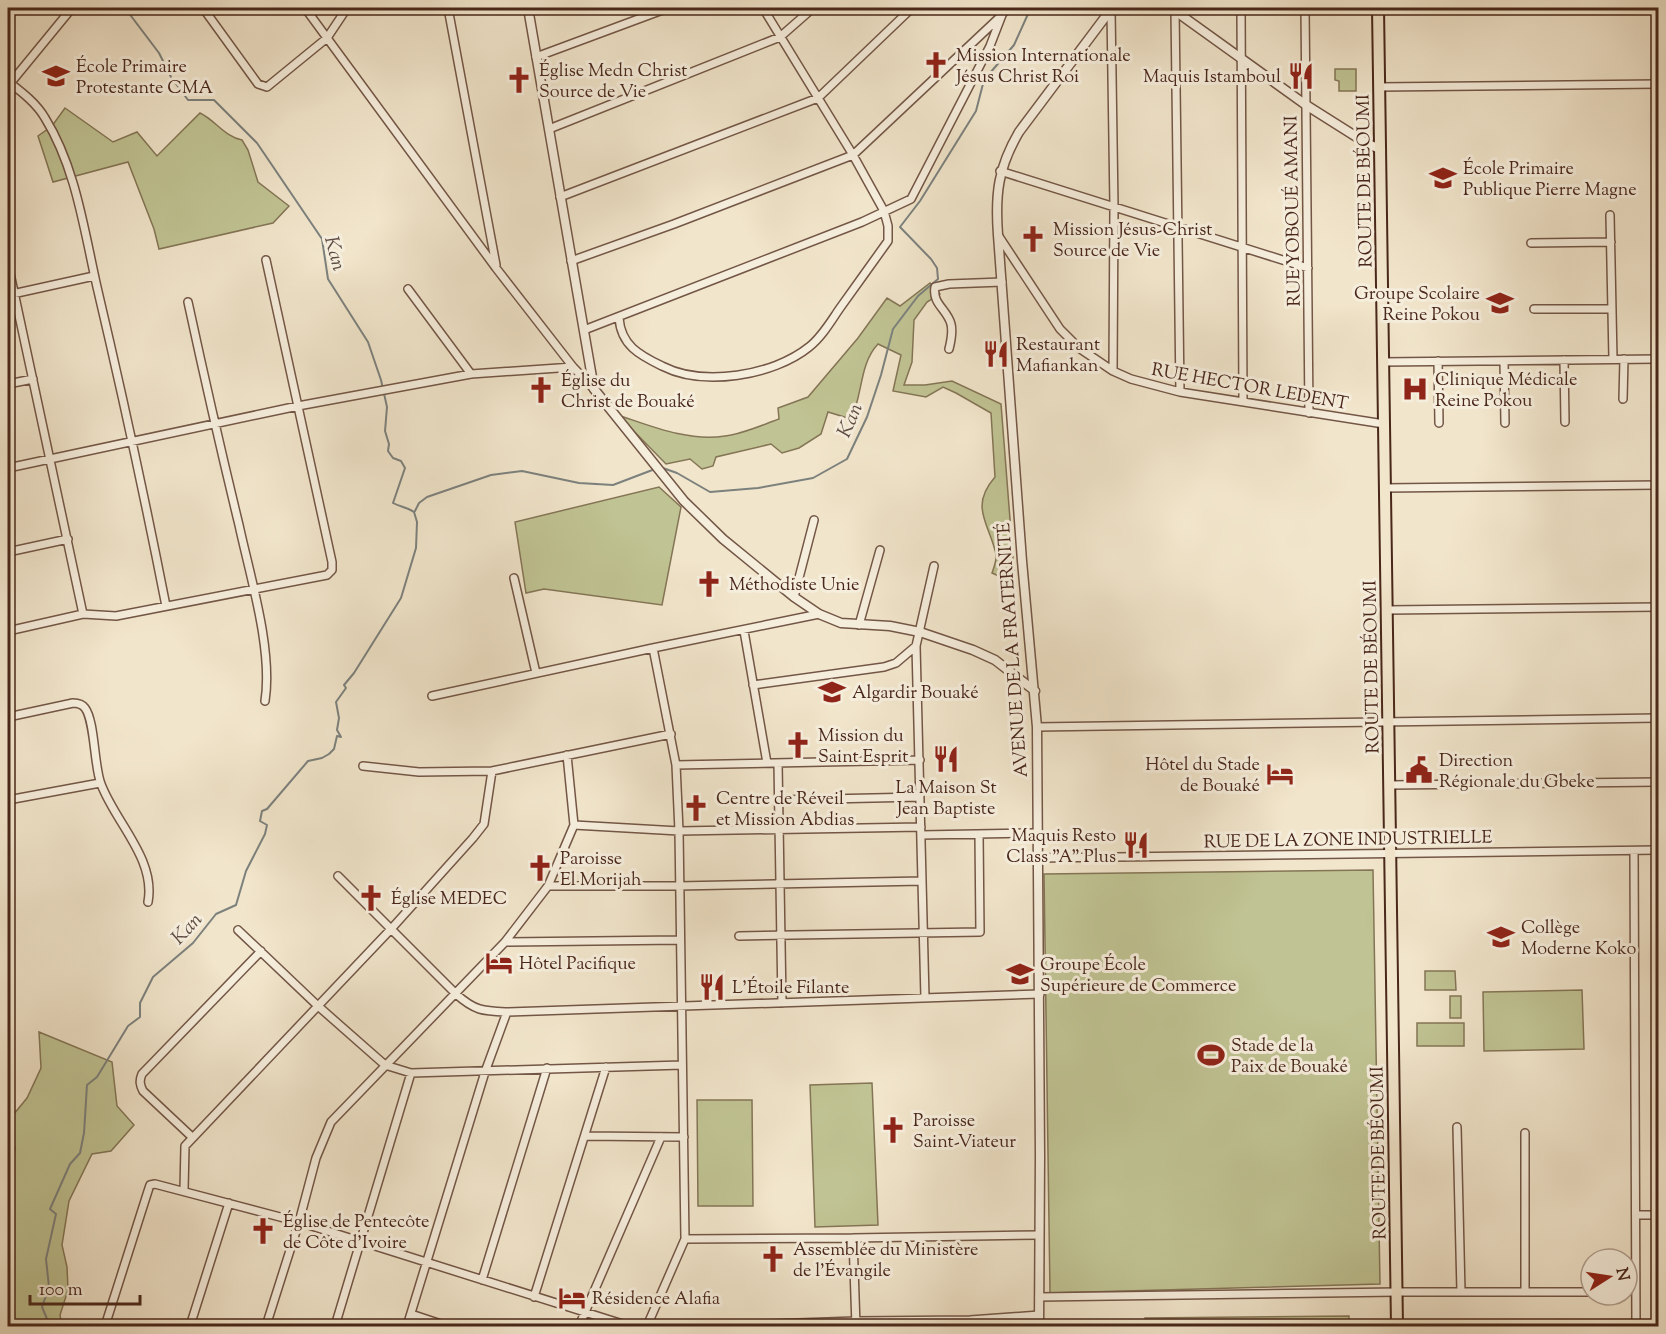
<svg xmlns="http://www.w3.org/2000/svg" width="1666" height="1334" font-family="'Sorts Mill Goudy',serif">
  <rect width="100%" height="100%" fill="#f1e5cb"/>
  <filter id="stains"><feTurbulence type="fractalNoise" baseFrequency=".00333" numOctaves="4"/><feColorMatrix values="0 0 0 0 .2 0 0 0 0 .09 0 0 0 0 .02 0 0 0 .5 -.17"/></filter>
  <radialGradient id="worn" r=".72"><stop offset=".6" stop-color="#630" stop-opacity="0"/><stop offset="1" stop-color="#630" stop-opacity=".3"/></radialGradient>
  <!-- green -->
  <path fill="#c0c393" stroke="#847556" stroke-width="1.5" d="M1335 69H1356V91H1339V81L1335 80Z
    M65 108 113 142 137 132 157 156 200 113C215 120 225 137 242 140L248 150 258 182 289 206 273 223 159 249 154 229 128 162 53 182 38 136 52 126Z
    M930 283 940 294 927 302 914 320 912 362 904 385H925L952 381 1001 404 1015 583 992 573C994 567 997 560 996 554 989 523 969 507 995 477L991 413 956 393 943 387 926 397 893 391 901 355 878 344C859 364 863 395 851 419L828 412 821 434 799 448 782 453 771 444 716 457 713 466 702 469 690 459 666 464 618 415C651 426 689 442 725 436 743 434 762 425 779 419L778 408 808 397 858 338 887 298 900 306Z
    M659 487 681 507 662 605 544 589 526 593 515 522Z
    M1373 870 1380 1284 1050 1293 1044 874Z
    M1425 971H1455L1456 990H1425Z
    M1582 990 1584 1049 1484 1051 1483 992Z
    M1450 996H1461V1018H1450Z
    M1417 1023H1464V1046H1417Z
    M39 1032 112 1062 117 1106 134 1125 111 1151 92 1154 69 1201 62 1245 67 1267 68 1290 60 1315 62 1326H8V1205L15 1148 9 1120 27 1098 41 1068Z
    M872 1083 878 1225 815 1227 810 1085Z
    M697 1100H752L753 1206H698Z
    M1349 1316V1326H1145V1318Z
    M1142 1322V1326H1067V1323Z"/>
  <g fill="none" stroke-linecap="round" stroke-linejoin="round">
    <!-- stream -->
    <path stroke="#7c817e" stroke-width="2" d="M660 467 677 473 710 492 758 488 813 478 847 459 867 417 881 375 893 329 918 296 938 279 937 268 931 259 900 227 920 201 976 111 984 80 1014 45 1028 14 1035 8
      M415 511 419 503 427 497 491 475 522 471 579 483 613 485 655 469
      M50 1326 42 1307 49 1287 46 1259 56 1214 50 1209 70 1164 80 1153 84 1133 87 1085 97 1077 128 1026 140 1017V1003L153 977 193 943 216 914 236 905 246 871 265 834 267 825 260 821 262 811 267 809 308 761 322 758 329 754 334 749 337 736 341 737 337 730 339 718 336 702 346 688 344 685 354 673 401 598 416 548 417 522 414 512C407 507 400 507 393 503L405 468 401 461 393 458 388 451 389 444 385 431 387 407 381 380 368 342 328 279 322 239 257 143 214 100H188L171 77 159 53 125 8"/>
    <defs>
      <path id="minor" d="M203 8 258 84 267 87 327 38 347 8
        M305 8 496 268 573 367 594 389
        M448 8 496 265
        M1241 8 1243 401
        M1305 8 1309 413
        M1111 10 1114 207 1113 371
        M1175 10 1180 392
        M536 57 668 8
        M10 83C23 93 37 104 45 118 76 168 84 230 97 287 122 393 145 499 166 606
        M8 86 72 8
        M1379 87 1658 84
        M549 129 780 37 813 8
        M1000 171 1308 268
        M560 197 818 98 912 8
        M1610 215 1613 359
        M998 235 1060 329 1079 348 1113 371 1131 379 1180 392 1384 424
        M1531 243 1611 242
        M571 261 674 224 853 155 1002 15 1006 8
        M8 264 83 614 116 616 327 575 332 570V562L266 260
        M408 289 471 374
        M8 295 94 276
        M188 302C204 376 221 451 239 525 250 576 273 650 265 701
        M1534 309H1612
        M619 318C621 345 639 355 662 366 703 387 773 376 809 347 822 337 831 321 840 308 856 286 872 263 888 241V226L884 211 853 155 763 8
        M584 330 862 222 911 199 990 46 1002 15
        M949 349C951 341 953 332 951 324 947 309 932 304 935 287L949 284 1002 282
        M1564 360 1565 422
        M1438 361 1439 423
        M1504 361 1505 423
        M1383 362 1658 359
        M8 384 33 379
        M1623 399 1624 359
        M8 468 298 406 471 374 573 367
        M1384 488 1658 485
        M8 552 68 539
        M514 578 536 673
        M794 597 814 520
        M1387 610 1658 607
        M859 625 880 550
        M8 631 83 614
        M744 631 767 763
        M753 685 884 667 896 663 916 646
        M432 696 653 648 819 614
        M8 717 73 703C77 703 82 704 85 708 95 721 94 767 101 784 115 822 156 859 148 902
        M1037 727 1658 718
        M778 763 782 1003
        M676 765 920 760
        M363 766 419 772 492 771 671 734
        M1390 785 1658 782
        M8 800 100 783
        M779 800 920 797
        M574 825 679 831 921 827
        M921 835 1037 833
        M1634 851 1636 1326
        M1038 858 1658 850
        M338 876 456 994C475 1011 483 1011 507 1012L1040 994
        M548 886H678L922 881
        M238 930 318 1006 385 1065 411 1073 682 1065
        M739 936 980 932 979 834
        M505 942 680 940
        M925 998 916 646 934 566
        M1457 1127 1461 1292
        M1525 1133V1292
        M585 1136 684 1137
        M192 1137 143 1091C140 1085 139 1081 142 1074L261 951
        M184 1190 185 1146 392 928 473 838 484 824 492 771
        M1636 1215H1658
        M853 1238 856 1326
        M685 1239 853 1238 1039 1235
        M482 1280 547 1068
        M534 1297 606 1067
        M1039 1297 1397 1292H1591
        M411 1314 447 1326
        M105 1326 148 1191 150 1185 155 1184 299 1222 629 1326
        M190 1326 229 1203
        M266 1326 299 1222 316 1158 331 1122 505 942 548 886 574 825 567 755
        M335 1326 411 1073
        M407 1326 485 1072 507 1012
        M579 1326 661 1137
        M647 1326 685 1239 679 831 676 765 653 648
        M713 1326 856 1321 970 1320 1039 1315"/>
      <path id="tertiary" d="M528 8 594 389 684 501 723 539 794 597 819 614 841 623 890 626 920 632 973 650 995 660 1035 691
        M1171 8 1306 105 1363 141 1381 150
        M1039 1326 1040 1156 1037 727 1022 561 998 235C995 194 998 168 1019 132L1112 8"/>
      <path id="primary" d="M1378 8 1397 1326"/>
    </defs>
    <!-- minor casing -->
    <use href="#minor" stroke="#735646" stroke-width="10"/>
    <!-- tertiary casing -->
    <use href="#tertiary" stroke="#735646" stroke-width="11"/>
    <!-- primary casing -->
    <use href="#primary" stroke="#49271a" stroke-width="14"/>
    <!-- minor -->
    <use href="#minor" stroke="#f6eedd" stroke-width="7"/>
    <!-- tertiary -->
    <use href="#tertiary" stroke="#f6eedd" stroke-width="8"/>
    <!-- primary -->
    <use href="#primary" stroke="#f1e5cb" stroke-width="10"/>
  </g>
  <!-- icons -->
  <defs>
    <symbol id="church-bare" viewBox="-9 -9 18 18"><path d="M-1.2-6h2.4v3.5h3.3v2.4h-3.3V6h-2.4V-.1h-3.3v-2.4h3.3Z" fill="#8f2418" stroke="#f6eedd" stroke-width="2.5" paint-order="stroke"/></symbol>
    <symbol id="school-bare" viewBox="-9 -9 18 18"><path d="M0-5L7-2L0 1L-7-2ZM-4 1L0 2.5L4 1V4Q0 6-4 4Z" fill="#8f2418" stroke="#f6eedd" stroke-width="2.5" paint-order="stroke"/></symbol>
    <symbol id="restaurant-bare" viewBox="-9 -9 18 18"><path d="M-5-6h1v4h1v-4h1v4h1v-4h1v5L-1.5 .5V6h-2V.5L-5-1ZM5-6V6H3V1.5H1.5Q1.5-4 5-6Z" fill="#8f2418" stroke="#f6eedd" stroke-width="2.5" paint-order="stroke"/></symbol>
    <symbol id="hospital-bare" viewBox="-9 -9 18 18"><path d="M-5-5h3v3.5h4V-5h3V5h-3V1.5h-4V5h-3Z" fill="#8f2418" stroke="#f6eedd" stroke-width="2.5" paint-order="stroke"/></symbol>
    <symbol id="civic-bare" viewBox="-9 -9 18 18"><path d="M-.6-6.5H3V-4.5H.6V-3L4-1V1h2V6H-6V1h2V-1L-.6-3ZM-1.2 2.5V6h2.4V2.5Z" fill="#8f2418" stroke="#f6eedd" stroke-width="2.5" paint-order="stroke"/></symbol>
    <symbol id="hotel-bare" viewBox="-9 -9 18 18"><path d="M-6-4.5h1.5V1H6V5H4.5V3h-9V5H-6ZM-4 0a1.8 1.8 0 1 1 3.6 0ZM.5 0V-2.5h3Q6-2.5 6 0Z" fill="#8f2418" stroke="#f6eedd" stroke-width="2.5" paint-order="stroke"/></symbol>
    <symbol id="university-bare" viewBox="-9 -9 18 18"><path d="M0-5L7-2L0 1L-7-2ZM-4 1L0 2.5L4 1V4Q0 6-4 4Z" fill="#8f2418" stroke="#f6eedd" stroke-width="2.5" paint-order="stroke"/></symbol>
    <symbol id="stadium-bare" viewBox="-9 -9 18 18"><path d="M0-5a6.5 5 0 1 0 0 10a6.5 5 0 1 0 0-10ZM-3.5-1.8h7v3.6h-7Z" fill="#8f2418" stroke="#f6eedd" stroke-width="2.5" paint-order="stroke"/></symbol>
  </defs>
  <g fill-rule="evenodd">
    <use href="#church-bare" x="917" y="46" width="38" height="38"/>
    <use href="#school-bare" x="37" y="57" width="38" height="38"/>
    <use href="#restaurant-bare" x="1282" y="57" width="38" height="38"/>
    <use href="#church-bare" x="500" y="61" width="38" height="38"/>
    <use href="#school-bare" x="1424" y="159" width="38" height="38"/>
    <use href="#church-bare" x="1014" y="220" width="38" height="38"/>
    <use href="#school-bare" x="1481" y="284" width="38" height="38"/>
    <use href="#restaurant-bare" x="977" y="335" width="38" height="38"/>
    <use href="#hospital-bare" x="1396" y="370" width="38" height="38"/>
    <use href="#church-bare" x="522" y="371" width="38" height="38"/>
    <use href="#church-bare" x="690" y="565" width="38" height="38"/>
    <use href="#school-bare" x="813" y="673" width="38" height="38"/>
    <use href="#church-bare" x="779" y="726" width="38" height="38"/>
    <use href="#restaurant-bare" x="927" y="740" width="38" height="38"/>
    <use href="#civic-bare" x="1400" y="751" width="38" height="38"/>
    <use href="#hotel-bare" x="1261" y="755" width="38" height="38"/>
    <use href="#church-bare" x="677" y="789" width="38" height="38"/>
    <use href="#restaurant-bare" x="1117" y="826" width="38" height="38"/>
    <use href="#church-bare" x="521" y="849" width="38" height="38"/>
    <use href="#church-bare" x="352" y="879" width="38" height="38"/>
    <use href="#school-bare" x="1482" y="918" width="38" height="38"/>
    <use href="#hotel-bare" x="480" y="944" width="38" height="38"/>
    <use href="#university-bare" x="1001" y="955" width="38" height="38"/>
    <use href="#restaurant-bare" x="693" y="968" width="38" height="38"/>
    <use href="#stadium-bare" x="1192" y="1036" width="38" height="38"/>
    <use href="#church-bare" x="874" y="1111" width="38" height="38"/>
    <use href="#church-bare" x="244" y="1212" width="38" height="38"/>
    <use href="#church-bare" x="754" y="1240" width="38" height="38"/>
    <use href="#hotel-bare" x="553" y="1279" width="38" height="38"/>
  </g>
  <g text-anchor="middle" stroke-width="6" stroke-linejoin="round" paint-order="stroke">
    <!-- poi labels -->
    <g font-size="18" fill="#49271a" stroke="#f6eedd" text-anchor="start">
      <text x="956" y="61">Mission Internationale<tspan x="956" dy="21">Jésus Christ Roi</tspan></text>
      <text x="76" y="72">École Primaire<tspan x="76" dy="21">Protestante CMA</tspan></text>
      <text x="539" y="76">Église Medn Christ<tspan x="539" dy="21">Source de Vie</tspan></text>
      <text x="1281" y="82" text-anchor="end">Maquis Istamboul</text>
      <text x="1463" y="174">École Primaire<tspan x="1463" dy="21">Publique Pierre Magne</tspan></text>
      <text x="1053" y="235">Mission Jésus-Christ<tspan x="1053" dy="21">Source de Vie</tspan></text>
      <text x="1480" y="299" text-anchor="end">Groupe Scolaire<tspan x="1480" dy="21">Reine Pokou</tspan></text>
      <text x="1016" y="350">Restaurant<tspan x="1016" dy="21">Mafiankan</tspan></text>
      <text x="1435" y="385">Clinique Médicale<tspan x="1435" dy="21">Reine Pokou</tspan></text>
      <text x="561" y="386">Église du<tspan x="561" dy="21">Christ de Bouaké</tspan></text>
      <text x="729" y="590">Méthodiste Unie</text>
      <text x="852" y="698">Algardir Bouaké</text>
      <text x="818" y="741">Mission du<tspan x="818" dy="21">Saint Esprit</tspan></text>
      <text x="1439" y="766">Direction<tspan x="1439" dy="21">Régionale du Gbeke</tspan></text>
      <text x="1260" y="770" text-anchor="end">Hôtel du Stade<tspan x="1260" dy="21">de Bouaké</tspan></text>
      <text x="946" y="793" text-anchor="middle">La Maison St<tspan x="946" dy="21">Jean Baptiste</tspan></text>
      <text x="716" y="804">Centre de Réveil<tspan x="716" dy="21">et Mission Abdias</tspan></text>
      <text x="1116" y="841" text-anchor="end">Maquis Resto<tspan x="1116" dy="21">Class "A" Plus</tspan></text>
      <text x="560" y="864">Paroisse<tspan x="560" dy="21">El Morijah</tspan></text>
      <text x="391" y="904">Église MEDEC</text>
      <text x="1521" y="933">Collège<tspan x="1521" dy="21">Moderne Koko</tspan></text>
      <text x="519" y="969">Hôtel Pacifique</text>
      <text x="1040" y="970">Groupe École<tspan x="1040" dy="21">Supérieure de Commerce</tspan></text>
      <text x="732" y="993">L'Étoile Filante</text>
      <text x="1231" y="1051">Stade de la<tspan x="1231" dy="21">Paix de Bouaké</tspan></text>
      <text x="913" y="1126">Paroisse<tspan x="913" dy="21">Saint-Viateur</tspan></text>
      <text x="283" y="1227">Église de Pentecôte<tspan x="283" dy="21">de Côte d'Ivoire</tspan></text>
      <text x="793" y="1255">Assemblée du Ministère<tspan x="793" dy="21">de l'Évangile</tspan></text>
      <text x="592" y="1304">Résidence Alafia</text>
    </g>
    <!-- street labels -->
    <g font-size="18" fill="#49271a" stroke="#f6eedd">
      <text transform="translate(1364 181) rotate(-91)" y="6">ROUTE DE BÉOUMI</text>
      <text transform="translate(1292 211) rotate(-91)" y="6">RUE YOBOUÉ AMANI</text>
      <text transform="translate(1250 386) rotate(10)" y="6">RUE HECTOR LEDENT</text>
      <text transform="translate(1012 650) rotate(-94)" y="6">AVENUE DE LA FRATERNITÉ</text>
      <text transform="translate(1371 667) rotate(-91)" y="6">ROUTE DE BÉOUMI</text>
      <text transform="translate(1348 839) rotate(-1)" y="6">RUE DE LA ZONE INDUSTRIELLE</text>
      <text transform="translate(1378 1153) rotate(-91)" y="6">ROUTE DE BÉOUMI</text>
    </g>
    <!-- water labels -->
    <g font-size="20" font-style="italic" fill="#5e4c44" stroke="#f6eedd">
      <text transform="translate(336 253) rotate(75)" y="7">Kan</text>
      <text transform="translate(849 420) rotate(-67)" y="7">Kan</text>
      <text transform="translate(186 928) rotate(-47)" y="7">Kan</text>
    </g>
  </g>
  <!-- margin -->
  <rect width="1666" height="1334" fill="none" stroke="#f1e5cb" stroke-width="30"/>
  <rect x="9" y="9" width="1648" height="1316" fill="none" stroke="#49271a" stroke-width="3"/>
  <rect x="15" y="15" width="1636" height="1304" fill="none" stroke="#49271a" stroke-width="1.5"/>
  <!-- north arrow -->
  <g transform="translate(1609 1277) rotate(78)"><circle r="28" fill="#f6eedd" stroke="#b19e8f" stroke-width="1.5"/>
  <path d="M0-4.5L10 22L0 15L-10 22Z" fill="#8f2418"/>
  <text y="-9" font-size="16" font-weight="bold" text-anchor="middle" fill="#49271a">N</text>
  </g>
  <!-- scale -->
  <path d="M30 1295v9h110v-9" fill="none" stroke="#49271a" stroke-width="3"/>
  <text x="39" y="1295" font-size="18" fill="#49271a" stroke="#f6eedd" stroke-width="4.5" paint-order="stroke">100 m</text>
  <rect width="100%" height="100%" filter="url(#stains)"/>
  <rect width="100%" height="100%" fill="url(#worn)"/>
</svg>
